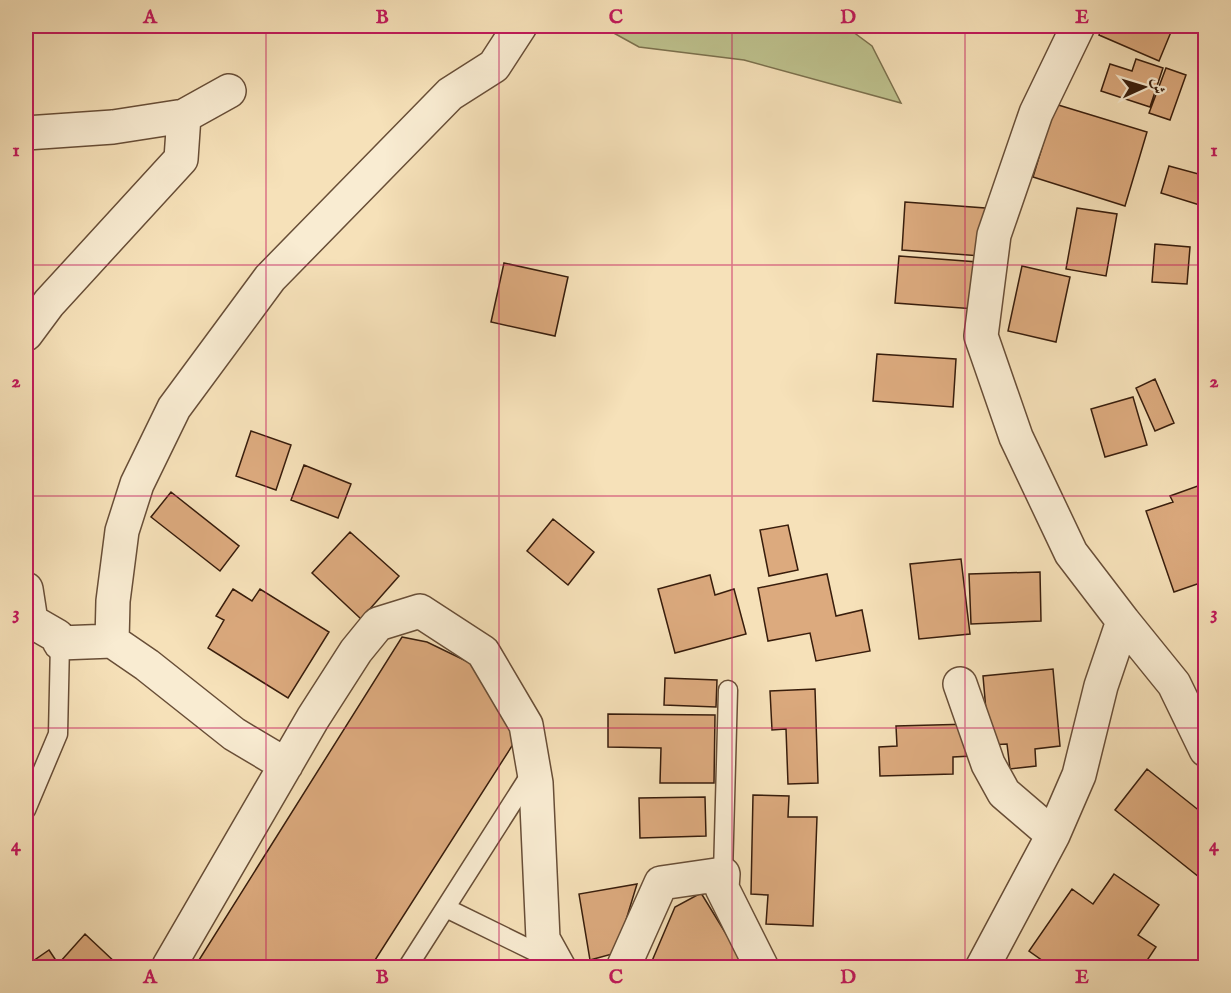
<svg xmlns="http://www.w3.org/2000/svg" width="1231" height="993" font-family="'IM FELL English',Amiri,serif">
  <rect width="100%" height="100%" fill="#f6e1b9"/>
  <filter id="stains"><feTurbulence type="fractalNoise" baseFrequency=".00333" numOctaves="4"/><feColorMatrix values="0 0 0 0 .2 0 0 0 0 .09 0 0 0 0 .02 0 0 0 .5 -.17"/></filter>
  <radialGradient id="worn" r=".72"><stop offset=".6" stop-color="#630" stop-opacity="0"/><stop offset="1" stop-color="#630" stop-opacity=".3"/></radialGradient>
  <!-- green -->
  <path fill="#bec28e" stroke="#7b704d" stroke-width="1.5" d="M601 26H845L872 46 901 103 744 60 639 47Z"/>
  <!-- building -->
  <path fill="#dcaa7e" stroke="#381d0c" stroke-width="1.5" d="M1103 26H1157L1171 32 1159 61 1099 35Z
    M1136 59 1163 68 1150 107 1101 91 1110 64 1132 71Z
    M1166 68 1186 75 1170 120 1149 113Z
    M1055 104 1147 132 1125 206 1033 177Z
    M1169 166 1206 176V207L1161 193Z
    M905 202 985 208 981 256 902 250Z
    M1077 208 1117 214 1106 276 1066 269Z
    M1155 244 1190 247 1187 284 1152 282Z
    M899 256 978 262 975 309 895 303Z
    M504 263 568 277 555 336 491 322Z
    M1022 266 1070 277 1056 342 1008 331Z
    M877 354 956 359 953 407 873 401Z
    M1155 379 1174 423 1155 431 1136 388Z
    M1133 397 1147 445 1105 457 1091 409Z
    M251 431 291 445 276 490 236 476Z
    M304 465 351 484 338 518 291 500Z
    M1206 483V581L1174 592 1146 511 1173 502 1170 496Z
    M171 492 239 546 220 571 151 517Z
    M553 519 594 552 568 585 527 551Z
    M788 525 798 570 769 576 760 530Z
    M350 532 399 576 361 619 312 573Z
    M961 559 970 634 919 639 910 564Z
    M1040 572 1041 621 971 624 969 574Z
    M827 574 836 616 862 610 870 651 816 661 810 633 768 641 758 588Z
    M710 575 715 595 734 589 746 634 675 653 658 589Z
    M233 589 252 601 260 589 329 632 288 698 208 648 224 620 216 616Z
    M402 637 427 642 489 672 519 735 370 968H194Z
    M1053 669 1060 746 1035 749 1036 766 1010 769 1007 744 989 745 983 676Z
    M665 678 717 680 716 707 664 705Z
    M815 689 818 783 788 784 786 729 772 730 770 691Z
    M608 714 715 715 714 783H660L661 748 608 747Z
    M971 724 972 756 953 757V774L880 776 879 747 897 746 896 726Z
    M1147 769 1206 816 1204 881 1115 810Z
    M753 795 789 796 788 817H817L813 926 766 924 768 895 751 894Z
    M705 797 706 836 640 838 639 798Z
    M1114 874 1159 905 1138 935 1156 947 1142 968H1114L1110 965 1109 968H1053L1029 951 1072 889 1093 904Z
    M637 884 616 953 590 960 579 894Z
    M701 893 747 968H649L675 907Z
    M85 934 118 965 115 968H66L60 962Z
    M49 950 61 968H26V966Z"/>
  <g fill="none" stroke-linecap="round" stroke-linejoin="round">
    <defs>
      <path id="lane" d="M26 810 58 734 60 643
        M723 874 728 690
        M446 908 552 960
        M407 968 532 772"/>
      <path id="street" d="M26 133 113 127 184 116
        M26 334 49 303 181 159 184 116 229 91
        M26 589 31 621 57 636 60 643 112 641 147 665 234 734 286 765
        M1123 621 1174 684 1206 750
        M112 641 113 601 122 531 137 484 174 408 270 278 450 94 494 66 520 26
        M960 684 988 764 1004 793 1053 835
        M169 966 313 718 356 651 378 624 420 611 483 652 526 725 536 783 543 939 559 968
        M623 968 661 883 723 874 722 888 762 968
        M982 968 1053 835 1079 775 1101 686 1123 621 1071 553 1016 437 981 336 994 235 1036 113 1078 26"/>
    </defs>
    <!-- lane casing -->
    <use href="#lane" stroke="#684e37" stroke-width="21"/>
    <!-- street casing -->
    <use href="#street" stroke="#684e37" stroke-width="36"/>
    <!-- lane -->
    <use href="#lane" stroke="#f9ecd2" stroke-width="18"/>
    <!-- street -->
    <use href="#street" stroke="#f9ecd2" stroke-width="33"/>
  </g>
  <!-- grid -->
  <path fill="none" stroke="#c2185b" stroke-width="1.5" stroke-opacity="0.55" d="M266 26V968M499 26V968M732 26V968M965 26V968M26 265H1206M26 496H1206M26 728H1206"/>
  <!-- margin -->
  <rect width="1231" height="993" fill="none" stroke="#f6e1b9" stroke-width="66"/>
  <!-- north arrow -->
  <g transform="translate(1144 87) rotate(86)" stroke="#f9ecd2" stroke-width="4.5" paint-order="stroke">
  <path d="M0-4.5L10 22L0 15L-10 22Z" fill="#381d0c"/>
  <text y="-9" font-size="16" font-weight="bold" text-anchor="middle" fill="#381d0c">ش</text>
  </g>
  <rect x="33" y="33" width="1165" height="927" fill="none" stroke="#c2185b" stroke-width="2"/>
  <g font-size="20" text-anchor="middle" font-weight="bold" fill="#c2185b">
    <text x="150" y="23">A</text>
    <text x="382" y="23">B</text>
    <text x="616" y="23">C</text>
    <text x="848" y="23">D</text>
    <text x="1082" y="23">E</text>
    <text x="16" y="156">1</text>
    <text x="1214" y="156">1</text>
    <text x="16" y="387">2</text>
    <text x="1214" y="387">2</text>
    <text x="16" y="619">3</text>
    <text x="1214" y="619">3</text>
    <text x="16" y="851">4</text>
    <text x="1214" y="851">4</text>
    <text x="150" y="983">A</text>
    <text x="382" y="983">B</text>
    <text x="616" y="983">C</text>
    <text x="848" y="983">D</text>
    <text x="1082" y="983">E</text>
  </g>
  <rect width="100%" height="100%" filter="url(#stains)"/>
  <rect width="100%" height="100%" fill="url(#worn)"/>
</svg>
